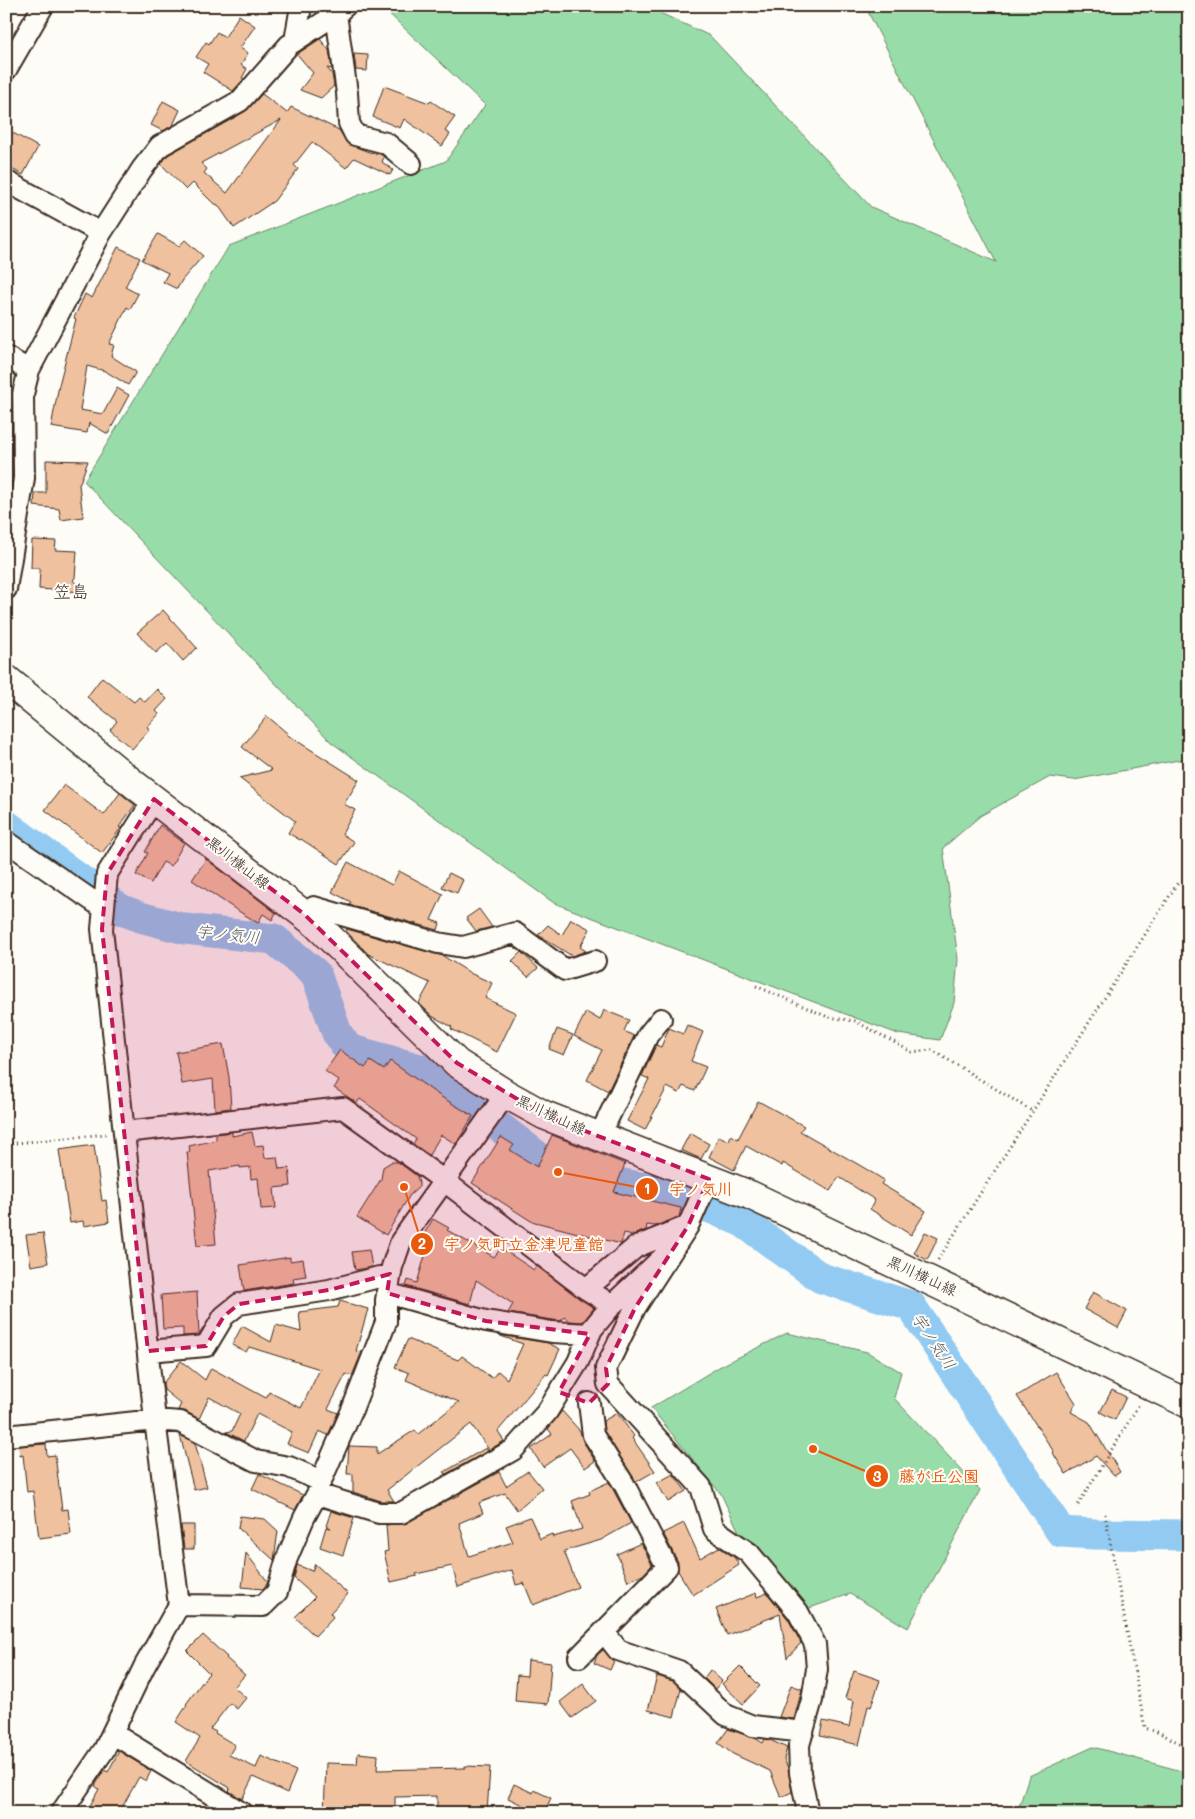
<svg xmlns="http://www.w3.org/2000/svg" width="1195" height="1819" font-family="Mali,'Klee One',sans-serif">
  <rect width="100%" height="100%" fill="#fdfcf7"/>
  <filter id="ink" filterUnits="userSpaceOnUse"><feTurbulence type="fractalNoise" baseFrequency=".02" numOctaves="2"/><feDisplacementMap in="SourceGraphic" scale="10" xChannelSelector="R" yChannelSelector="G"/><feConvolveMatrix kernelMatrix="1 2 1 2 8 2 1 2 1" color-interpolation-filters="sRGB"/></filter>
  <g filter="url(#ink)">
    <!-- green -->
    <path fill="#98dda9" stroke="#6a8464" d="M381 6H645L710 36 871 207 996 262 865 6H1189V758L1074 780 1050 777 980 816 943 848 958 959 954 1003 940 1040 898 1034 554 903 331 742 84 481 229 246 446 161 485 105Z
      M787 1333 867 1352 901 1372 894 1398 980 1490 908 1628 850 1594 798 1612 741 1536 721 1494 651 1408 719 1367Z
      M1093 1747 1189 1773V1813H1017L1029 1776Z"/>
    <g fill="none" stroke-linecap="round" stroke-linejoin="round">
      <!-- river -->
      <path stroke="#92caf1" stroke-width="31" d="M6 825 120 909 140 917 185 929 274 939 316 974 337 1033 348 1049 427 1071 558 1172 678 1194 743 1222 821 1278 911 1306 1061 1532 1095 1534 1189 1535"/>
    </g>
    <!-- building -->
    <path fill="#efc19f" stroke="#3b2a1e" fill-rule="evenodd" d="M239 15 255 26 240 48 248 53 241 65 247 69 242 78 244 79 233 91 203 72 208 64 196 57 206 42 209 44 217 32 225 37Z
      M320 39 329 50 332 69 327 68 332 74 334 86 321 98 300 90 313 73 297 54Z
      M354 54 368 55 367 71 356 70Z
      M384 86 429 103 431 101 455 117 445 131 450 134 442 146 404 119 400 128 373 117Z
      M262 94 287 113 291 107 339 130 348 144 369 152 380 154 384 157 382 162 393 170 390 175 354 158 346 168 312 142 294 165 298 169 274 201 234 228 218 205 213 203 193 183 186 190 161 164 168 155 246 111ZM281 120 227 193 204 173 207 169 201 163Z
      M163 101 180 110 173 125 163 131 151 125Z
      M6 129 38 147 23 175 6 166Z
      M158 234 179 246 185 240 203 256 182 280 177 289 163 282 168 273 142 260Z
      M118 247 140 258 125 287 138 294 130 309 127 307 109 344 114 345 111 356 136 372 128 385 105 371 87 366 80 410 103 414 117 388 129 395 108 434 89 423 87 433 51 427 59 385 76 319 74 318 85 294 92 298Z
      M46 460 88 461 79 485 83 517 61 520 59 509 34 506 35 493H46Z
      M32 540 56 541 55 550 77 551 75 578 73 580 82 592 39 589 40 568H31Z
      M163 610 197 648 183 661 167 643 156 653 137 633Z
      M102 677 134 702 139 697 145 702 157 689 167 699 156 711 159 714 147 727 150 729 132 749 110 730 117 721 87 697Z
      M267 716 287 733 286 734 359 780 344 804 355 810 342 834 354 842 339 864 301 839 300 840 288 833 295 821 239 778 272 770 242 747Z
      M64 785 104 815 120 793 135 805 119 827 121 828 102 853 45 810Z
      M160 825 184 843 171 866 163 862 151 883 136 875 148 853 145 852Z
      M206 859 276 913 272 920 263 914 258 923 235 909 192 880Z
      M348 862 392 885 399 871 443 894 431 920 440 923 438 930 349 905 351 902 332 892Z
      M449 873 463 880 457 893 442 887Z
      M479 909 492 927 476 931 466 918Z
      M571 919 590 929 580 947 586 951 572 956 538 935 548 925 562 935Z
      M347 929 443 956 472 974 492 983 485 998 516 1013 497 1052 451 1029 452 1027 432 1016 419 1003 430 983 368 954 346 931Z
      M521 952 538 968 528 977 512 961Z
      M604 1010 629 1020 624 1031 634 1036 608 1091 587 1080 602 1050 574 1036 586 1012 600 1020Z
      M687 1025 703 1032 691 1061 706 1067 695 1091 683 1086 679 1093 667 1087 645 1130 627 1121 649 1079 642 1076 656 1045 661 1047 669 1028 683 1034Z
      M557 1029 573 1035 564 1055 549 1049Z
      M223 1044 229 1077 231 1108 215 1110 213 1079 182 1084 176 1052Z
      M340 1050 365 1068 370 1061 384 1070 390 1061 443 1098 473 1116 456 1144 441 1135 429 1155 413 1144 416 1139 360 1099 357 1103 334 1088 339 1081 325 1071Z
      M758 1101 804 1126 800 1131 861 1166 884 1180 881 1184 926 1211 911 1235 870 1209 875 1200 839 1177 830 1191 783 1163 782 1166 746 1146 734 1170 709 1157 719 1136 729 1141 731 1135 738 1139Z
      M232 1132V1136L252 1132 255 1146 263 1145 265 1158 277 1157 279 1169 289 1168 291 1186 274 1188 276 1208 261 1209 258 1178 251 1179 250 1167 240 1168V1166L209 1171 216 1244 197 1246 187 1152H190L189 1146 216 1140V1134Z
      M690 1133 709 1144 701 1159 681 1150Z
      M552 1135 625 1164 614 1192 681 1208 679 1217 655 1226 647 1225 646 1230 633 1235 624 1233 621 1244 531 1221 472 1183 501 1137 514 1145 510 1150 537 1167Z
      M94 1145 102 1201 106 1200 109 1222 84 1226 83 1221 70 1223 59 1150Z
      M391 1162H398L417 1176 419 1183V1187L410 1195 386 1235 357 1217 381 1179 383 1167Z
      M433 1219 449 1228 447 1230 494 1257 501 1248 534 1270 537 1266 579 1298 594 1308 583 1322 570 1321 564 1317 561 1321 553 1320 508 1313 513 1304 476 1280 470 1304 406 1286 408 1280 417 1283 427 1249 418 1244Z
      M925 1232 938 1238 927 1260 914 1253Z
      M43 1233 48 1263 31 1266 26 1235Z
      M369 1250 372 1267 355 1270 352 1252Z
      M290 1257V1261L303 1259 306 1276 293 1278 294 1283 244 1291 240 1265Z
      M197 1292 199 1335 183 1336V1328L163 1329 161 1295Z
      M1093 1292 1127 1311 1118 1328 1084 1309Z
      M340 1301 368 1309 356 1351 362 1352 352 1376 346 1374 328 1409 338 1413 328 1435 319 1431 309 1453 287 1444 292 1432 257 1414 244 1441 226 1432 232 1431 240 1414 209 1397 199 1419 185 1411 178 1410 181 1404 164 1390 163 1383 181 1361 205 1380 211 1368 266 1398 269 1392 301 1408 320 1369 249 1347 246 1352 232 1345 242 1326 271 1342 276 1325 301 1332 299 1312 338 1307Z
      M498 1335 548 1343 560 1349 548 1375 546 1374 498 1431 504 1441 489 1450 471 1424 387 1490 394 1501H381L353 1492V1474H347L349 1446 377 1447V1454L415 1430 418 1434 459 1402 406 1380 409 1373 395 1367 408 1339 458 1360 462 1356 492 1378 498 1371 507 1379 523 1344Z
      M1056 1372 1076 1403 1071 1412 1089 1422 1120 1472 1114 1476 1096 1456 1066 1474 1053 1453 1054 1452 1017 1396Z
      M1112 1390 1126 1397 1115 1420 1100 1412Z
      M562 1411 580 1431 583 1441 595 1461 585 1468 570 1448 543 1467 531 1449 552 1434 548 1429Z
      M617 1413 634 1436 632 1438 655 1471 636 1482 604 1431 603 1421Z
      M180 1435 195 1443 207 1487 194 1490Z
      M46 1444 47 1456 55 1455 62 1510 68 1509 71 1534 39 1538 33 1491 27 1492 23 1455 20 1456 19 1446Z
      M486 1448 488 1451 446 1474 444 1472Z
      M528 1471 542 1488 517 1510 505 1493 479 1503 483 1513 459 1523 469 1556 513 1542 506 1526 530 1517 540 1539 552 1534 553 1537 582 1529 572 1501 590 1494 589 1491 609 1482 631 1523 601 1540 564 1551 578 1587 533 1605 524 1583 516 1585 512 1570 458 1587 452 1566 416 1574 417 1576 391 1582 384 1552 388 1551 386 1525 407 1523 446 1501 460 1495 459 1494 499 1472 506 1486Z
      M259 1474 303 1495 295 1510 252 1489Z
      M673 1474 686 1491 668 1502 657 1483Z
      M331 1511 354 1518 343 1555 320 1547 326 1527 331 1528 326 1526Z
      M240 1516 265 1519 278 1531 274 1560 238 1528Z
      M684 1523 700 1558 719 1547 734 1557 739 1565 693 1595 678 1571V1562L663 1533Z
      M181 1525H194V1549H184Z
      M641 1543 652 1565 643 1575 628 1581 617 1554Z
      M246 1553 268 1582 263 1589 242 1587Z
      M315 1564 348 1594 330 1613 333 1617 315 1636 295 1617 315 1597 294 1578 297 1565 312 1571Z
      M756 1593 757 1597 767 1593 788 1619 801 1643 787 1658 780 1614 727 1635 716 1609Z
      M203 1635 227 1657 226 1658 245 1675 234 1687 246 1698 237 1709 230 1703 210 1729 216 1732 215 1733 235 1745 229 1755 256 1768 261 1756 296 1771 287 1793 253 1777 242 1799 229 1791 230 1788 186 1761 200 1738 176 1722 187 1705 186 1704 209 1673 187 1651Z
      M603 1650 614 1661 610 1670 594 1663 597 1655Z
      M528 1660 551 1663 548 1704 515 1701 517 1675 527 1676Z
      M740 1666 760 1686 743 1704 722 1684Z
      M710 1670 722 1681 715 1689 704 1678Z
      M854 1671 880 1680 871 1707 868 1706 859 1745 820 1736 823 1721 849 1727 854 1701 845 1698Z
      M657 1676 673 1681 681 1689 674 1717 648 1710Z
      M583 1684 596 1701 572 1718 560 1702Z
      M791 1685 802 1689 794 1719 779 1717Z
      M728 1729 755 1738 763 1743 765 1739 770 1740 787 1748 784 1759 788 1768 792 1792 781 1797 770 1771 733 1754 718 1743Z
      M119 1751 151 1771 146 1781 139 1777 119 1813H86L99 1789 95 1786 104 1770 108 1772Z
      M358 1753 378 1755 377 1770 465 1768V1766L490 1767 487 1813H437V1796L395 1797V1813H324L326 1763 357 1764Z
      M514 1784 533 1793 534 1790 551 1798 544 1813H539L508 1798Z"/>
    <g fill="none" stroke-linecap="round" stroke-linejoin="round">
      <defs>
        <path id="street" d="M336 14 347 93 349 123 355 135 386 143 411 164
          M295 41 301 6
          M6 70 43 6
          M6 181 101 233
          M6 357 29 370
          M6 589 24 478 23 394 29 370 101 233 142 169 160 146 240 101 289 45 336 14 345 6
          M6 841 103 908
          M304 914 314 907 438 943 463 947 515 933 565 970 595 961
          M124 1132 343 1108 443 1180 586 1289 612 1305
          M599 1137 648 1035 661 1019
          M688 1226 635 1308 606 1368 608 1384 701 1487 714 1529 749 1553 798 1612 815 1644 817 1669 812 1700 799 1745 800 1773 808 1813
          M586 1289 636 1247 688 1226 709 1179
          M387 1293 486 1321 552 1332 590 1334
          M148 1351 206 1346 224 1316 239 1304 329 1290 379 1277H390
          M6 1436 155 1420 180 1422 256 1461 289 1467 321 1481 352 1410 386 1322V1300L392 1267 401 1241 506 1094
          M179 1605 263 1606 277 1592 287 1558 304 1518 317 1494 379 1513H401L513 1450 547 1412 578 1362 592 1329 612 1305 676 1245
          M604 1632 618 1650 679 1671 726 1715 753 1726 803 1732
          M579 1657 667 1567 624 1484 593 1435 589 1403
          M112 1733 242 1813
          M61 1813 104 1750 144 1667 179 1605 155 1420 102 929 107 874 154 799"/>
        <path id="secondary" d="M6 679 135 785 315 923 457 1063 506 1094 544 1115 750 1195 1189 1404"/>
      </defs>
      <!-- street casing -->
      <use href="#street" stroke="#3b2a1e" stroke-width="24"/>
      <!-- secondary casing -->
      <use href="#secondary" stroke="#3b2a1e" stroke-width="31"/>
      <!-- path -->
      <path stroke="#3b2a1e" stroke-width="3" stroke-dasharray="1 4" stroke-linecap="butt" d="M756 986 828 1017 855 1021 912 1052 932 1050 1032 1111
        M6 1144 106 1134
        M938 1260 1179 881
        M1078 1505 1140 1403
        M1105 1514 1145 1728 1160 1733 1189 1748"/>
      <!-- street -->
      <use href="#street" stroke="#fdfcf7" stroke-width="20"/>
      <!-- secondary -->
      <use href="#secondary" stroke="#fdfcf7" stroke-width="28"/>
    </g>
  </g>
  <!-- marked area -->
  <path fill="#c2185b" fill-opacity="0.2" stroke="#c2185b" stroke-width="4" stroke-dasharray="10 6" stroke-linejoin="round" d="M154 799 304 914 457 1063 544 1115 709 1179 688 1226 635 1308 606 1368 608 1384 589 1403 559 1392 590 1334 486 1321 387 1293 390 1274 329 1290 239 1304 224 1316 206 1346 148 1351 102 929 107 874Z"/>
  <g text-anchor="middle" stroke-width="4" stroke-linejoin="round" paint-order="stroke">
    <!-- street labels -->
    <g font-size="15" fill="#3b2a1e" stroke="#fdfcf7">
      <text transform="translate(238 863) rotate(38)" y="5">黒川横山線</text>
      <text transform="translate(551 1115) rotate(25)" y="5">黒川横山線</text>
      <text transform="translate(922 1276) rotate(25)" y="5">黒川横山線</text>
    </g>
    <!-- water labels -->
    <g font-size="16" font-style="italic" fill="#555a5d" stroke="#fdfcf7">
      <text transform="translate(228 934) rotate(6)" y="6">宇ノ気川</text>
      <text transform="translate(934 1341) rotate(56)" y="6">宇ノ気川</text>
    </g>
    <!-- quarter labels -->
    <g font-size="18" fill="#3b2a1e" stroke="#fdfcf7">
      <text x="71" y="598">笠島</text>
    </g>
  </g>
  <!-- callouts -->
  <path fill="none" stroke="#e8590c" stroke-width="2" d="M558 1172L647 1189M404 1187L422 1244M813 1449L877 1476"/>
  <g fill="#e8590c" stroke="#fdfcf7" stroke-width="2">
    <circle cx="558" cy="1172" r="5"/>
    <circle cx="404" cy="1187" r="5"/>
    <circle cx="813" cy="1449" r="5"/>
    <circle cx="647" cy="1189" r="12"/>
    <circle cx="422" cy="1244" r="12"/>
    <circle cx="877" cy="1476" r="12"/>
  </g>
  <g font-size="15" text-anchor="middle" font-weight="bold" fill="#fff">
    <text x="647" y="1194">1</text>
    <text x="422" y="1249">2</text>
    <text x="877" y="1482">3</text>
  </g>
  <g font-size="16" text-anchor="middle" font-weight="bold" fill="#e8590c" stroke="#fdfcf7" stroke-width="4" stroke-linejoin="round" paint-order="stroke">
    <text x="701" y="1195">宇ノ気川</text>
    <text x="524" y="1250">宇ノ気町立金津児童館</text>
    <text x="939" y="1482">藤が丘公園</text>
  </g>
  <!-- margin -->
  <rect width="1195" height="1819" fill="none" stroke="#fdfcf7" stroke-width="25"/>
  <rect x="12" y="12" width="1170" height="1794" fill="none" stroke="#3b2a1e" stroke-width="2" filter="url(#ink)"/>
</svg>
